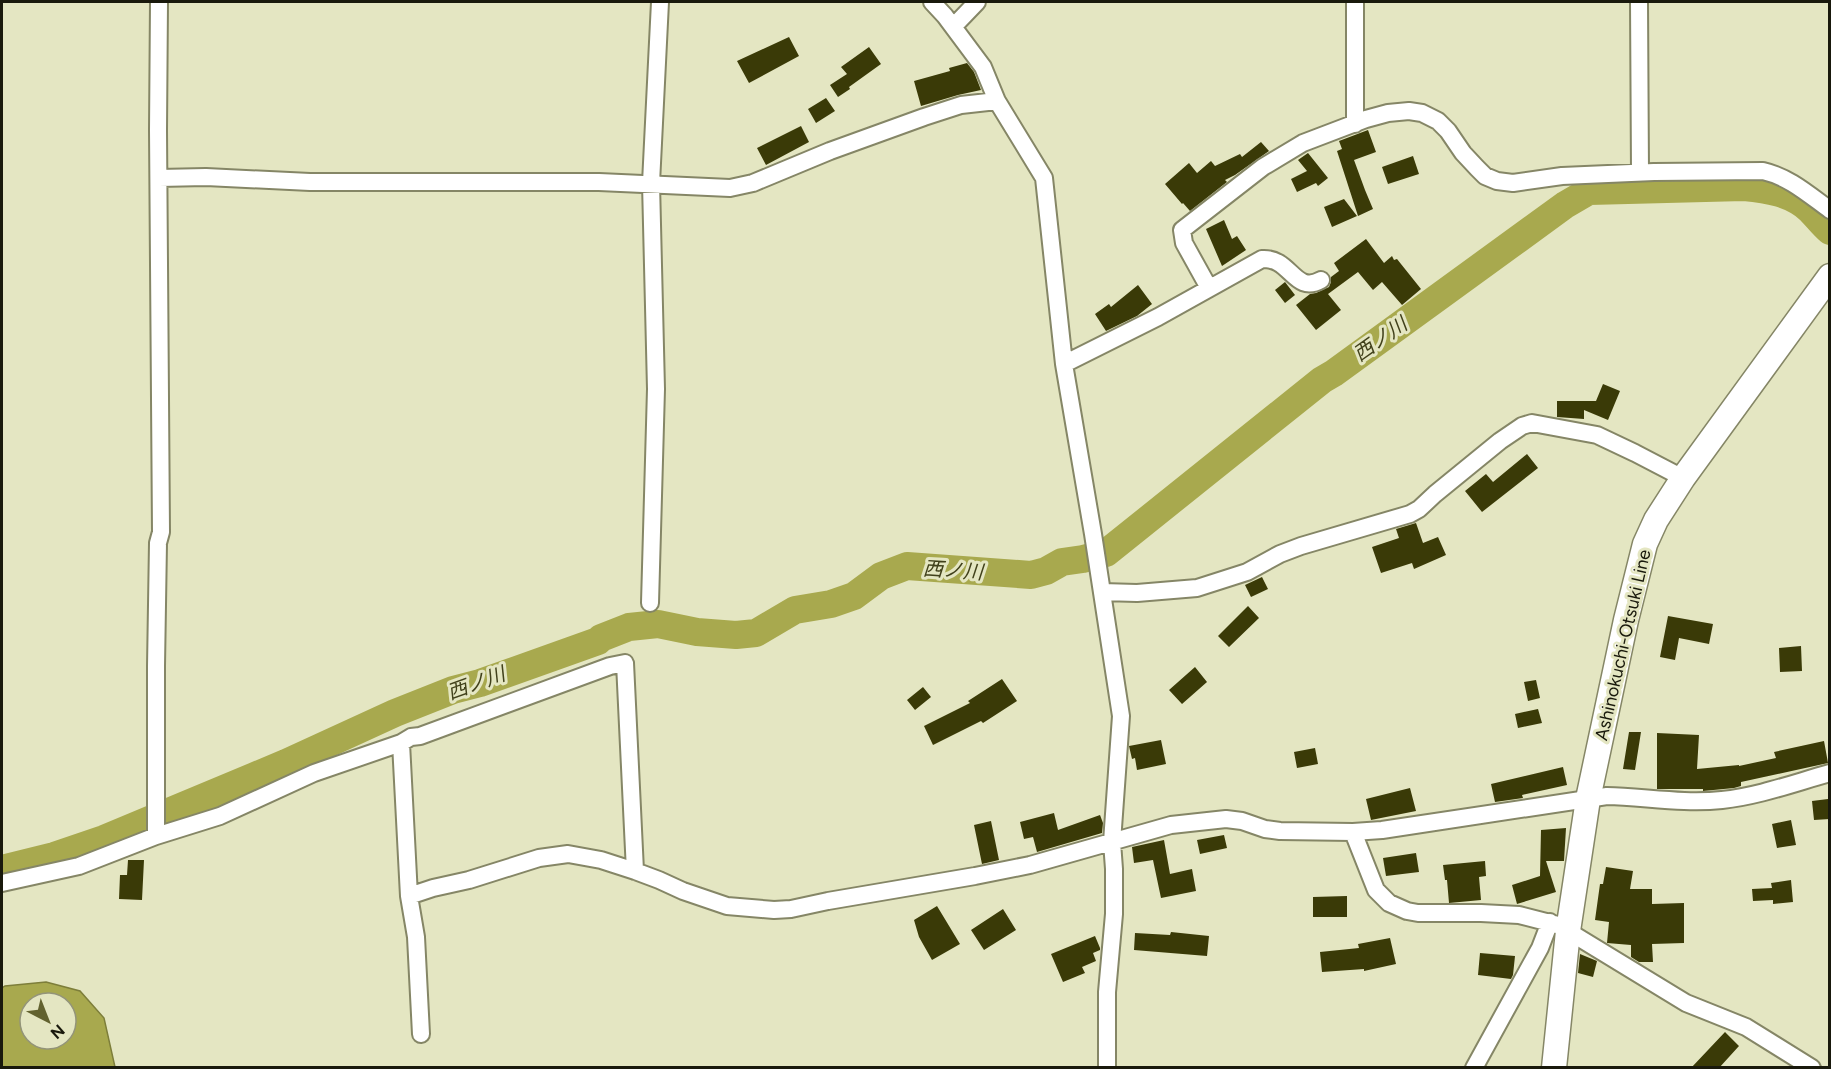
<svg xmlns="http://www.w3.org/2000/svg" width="1831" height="1069" font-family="Figtree,'Noto Sans JP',sans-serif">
  <rect width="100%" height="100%" fill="#e4e6c2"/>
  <!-- water -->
  <path fill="#a8a94e" stroke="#7d7e3a" stroke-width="1.5" fill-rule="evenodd" d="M46 982 80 991 104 1018 115 1067H2V988L5 986ZM30 1003H66V1039H30Z"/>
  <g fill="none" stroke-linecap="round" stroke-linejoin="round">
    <!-- river -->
    <path stroke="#a8a94e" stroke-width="28" d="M2 869 54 856 104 839 286 763 395 713 453 690 480 683 598 641 601 638 629 627 658 624 697 632 736 635 756 633 795 610 831 604 854 596 881 576 907 566 1031 575 1046 571 1062 562 1083 559 1106 553 1322 380 1334 373 1565 205 1589 191 1744 187C1767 189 1792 193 1810 210 1817 217 1822 224 1830 231"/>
  </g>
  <!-- building -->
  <path fill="#3a3a07" d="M789 37 799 56 749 83 737 61Z
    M869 47 881 64 849 87 850 89 838 97 830 85 847 74 841 67Z
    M967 63 974 72 981 90 958 95 921 106 914 81 950 71 949 68Z
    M826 98 835 111 816 123 808 109Z
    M801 126 809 142 766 165 757 148Z
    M1368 130 1376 152 1354 160 1365 190 1373 209 1358 216 1337 151 1342 149 1339 141Z
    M1261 142 1269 151 1235 175 1225 180 1227 182 1190 211 1183 203 1182 204 1165 184 1189 163 1197 173 1211 161 1215 166 1240 154 1242 157Z
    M1308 153 1328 178 1318 186 1316 183 1297 192 1291 179 1307 171 1298 160Z
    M1413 156 1419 174 1388 184 1382 167Z
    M1344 199 1357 216 1332 227 1324 207Z
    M1224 220 1232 239 1237 236 1246 250 1222 266 1206 229Z
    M1366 239 1384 263 1392 256 1394 260 1397 259 1421 289 1402 305 1382 282 1373 290 1358 272 1328 294 1341 310 1316 330 1296 305 1310 294 1316 293 1329 287 1331 282V277L1339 271 1334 263Z
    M1285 282 1295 295 1285 303 1275 290Z
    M1138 285 1152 304 1137 316 1106 331 1095 314 1109 304 1111 307Z
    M1603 384 1620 391 1608 420 1584 410V419L1557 417V401H1596Z
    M1527 454 1538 468 1482 512 1465 491 1486 474 1493 482Z
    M1416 523 1423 543 1438 537 1446 555 1414 569 1412 563 1381 573 1372 547 1399 538 1396 529Z
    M1262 577 1268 589 1251 597 1245 585Z
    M1248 606 1259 618 1229 647 1218 636Z
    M1668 616 1713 624 1709 644 1679 638 1675 660 1660 657Z
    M1801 646 1802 671 1780 672 1779 648Z
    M1195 667 1207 682 1182 704 1169 690Z
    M1002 679 1017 701 983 723 981 721 933 745 924 726 970 703 968 701Z
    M1536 680 1540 698 1528 701 1524 682Z
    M923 687 931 697 915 710 907 700Z
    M1538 709 1542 723 1518 728 1515 714Z
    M1629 732H1641L1635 770 1623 769Z
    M1657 733 1699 735 1697 769 1739 765V766L1776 758 1774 752 1824 741 1828 763 1741 782V786L1734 788 1703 791V789H1657Z
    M1161 740 1166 764 1137 770 1135 758 1132 759 1129 746Z
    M1315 748 1318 764 1297 768 1294 752Z
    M1563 767 1567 785 1522 795 1523 798 1495 802 1491 784Z
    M1410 788 1416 811 1371 820 1366 799Z
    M1828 799 1830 819 1814 820 1812 801Z
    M1054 813 1058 830 1100 815 1103 823 1102 833 1037 852 1033 837 1024 839 1020 822Z
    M1791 820 1796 845 1777 848 1772 824Z
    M991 821 999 860 982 864 974 825Z
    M1566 828 1564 861H1546L1556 892 1517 904 1512 885 1540 876 1541 830Z
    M1224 835 1227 848 1200 854 1197 840Z
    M1164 840 1170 874 1192 869 1196 891 1161 898 1153 860 1134 863 1132 847Z
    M1416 853 1419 872 1386 876 1383 858Z
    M128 860H144L142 900 119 899 120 875H127Z
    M1485 861 1486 876 1479 877 1481 900 1449 903 1447 880H1445L1443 865Z
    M1606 867 1633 871 1630 889H1652V904L1684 903V943L1652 944 1653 962H1639L1631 957V945L1607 943 1609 922 1595 920 1600 884H1603Z
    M1791 880 1793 902 1773 904V900L1753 901 1752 889 1772 888 1771 883Z
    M1347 896V917H1313V897Z
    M937 906 960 944 932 960 919 937 914 920Z
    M1003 909 1016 930 984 950 971 930Z
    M1171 932 1209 936 1207 956 1134 950 1135 933 1170 935Z
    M1095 936 1100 948V950L1093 953 1096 961 1082 967 1085 973 1063 982 1051 954Z
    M1390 938 1396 964 1364 971V969L1322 972 1320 952 1359 948 1358 944Z
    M1480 953 1515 956 1513 975 1511 979 1478 975Z
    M1580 954 1597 961 1593 977 1578 973Z
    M1725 1032 1739 1046 1719 1068H1691Z"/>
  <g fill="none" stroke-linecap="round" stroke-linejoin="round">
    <defs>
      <path id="minor" d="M932 2 945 16 983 67 997 101 1044 178 1064 364 1093 534 1121 716 1112 842 1114 869V914L1107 992V1068
        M1639 2 1640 173
        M953 27 977 2
        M1355 124V2
        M159 178 206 177 310 182H599L730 188 753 183 830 151 924 117 961 105 997 101
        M1209 288 1184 243 1182 230 1263 167 1303 143 1366 119 1388 113 1409 111 1422 113 1438 121 1448 131 1463 153 1477 168 1485 176 1497 181 1513 183 1562 176 1654 172 1763 171C1789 177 1808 194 1830 210
        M1064 364 1158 317 1262 259C1291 257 1294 295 1321 280
        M1102 592 1137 593 1197 588 1247 572 1280 554 1301 546 1410 514 1419 509 1435 494 1500 441 1522 426 1532 423 1597 435 1635 453 1683 478
        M650 603 656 389 651 183 660 2
        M401 743 409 896 416 937 421 1034
        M1353 832 1376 890 1389 903 1407 911 1418 913H1481L1519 915 1558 925 1686 1003 1746 1027 1812 1068
        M156 836V666L158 543 161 532 158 130 159 2
        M2 883 79 866 156 836 220 816 314 773 401 743 411 737 420 736 610 666 625 663 635 871
        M409 896 433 888 469 880 539 858 568 854 601 860 635 871 659 880 683 891 727 906 774 910 791 909 828 901 975 876 1030 865 1171 825 1226 819 1242 821 1265 829 1280 831 1353 832 1382 830 1607 796C1645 797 1683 804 1722 800 1759 796 1794 783 1830 773
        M1474 1068 1540 948 1550 922"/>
      <path id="secondary" d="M1554 1068 1568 931 1588 799 1626 620 1645 544 1656 520 1683 478 1830 276"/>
    </defs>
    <!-- minor casing -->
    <use href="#minor" stroke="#858666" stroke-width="20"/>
    <!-- secondary casing -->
    <use href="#secondary" stroke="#858666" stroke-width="27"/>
    <!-- minor -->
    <use href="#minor" stroke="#fff" stroke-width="16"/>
    <!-- secondary -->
    <use href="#secondary" stroke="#fff" stroke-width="24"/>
  </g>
  <g text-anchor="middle" stroke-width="6" stroke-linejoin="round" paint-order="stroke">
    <!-- street labels -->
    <g font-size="18" fill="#19190c" stroke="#e4e6c2">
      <text transform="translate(1623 645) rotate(-77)" y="6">Ashinokuchi-Otsuki Line</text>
    </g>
    <!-- water labels -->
    <g font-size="20" font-style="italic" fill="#41411b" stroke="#e4e6c2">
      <text transform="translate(1380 339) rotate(-35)" y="7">西ノ川</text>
      <text transform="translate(953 570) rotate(4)" y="7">西ノ川</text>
      <text transform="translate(476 683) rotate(-20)" y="7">西ノ川</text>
    </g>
  </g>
  <!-- border -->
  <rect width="1831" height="1069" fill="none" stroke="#19190c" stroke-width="6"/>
  <!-- north arrow -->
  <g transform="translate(48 1021) rotate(138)"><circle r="28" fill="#e4e6c2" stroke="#939479" stroke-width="1.5"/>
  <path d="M0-4.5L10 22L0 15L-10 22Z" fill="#62622f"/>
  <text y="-9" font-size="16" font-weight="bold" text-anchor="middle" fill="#19190c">N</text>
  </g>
</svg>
